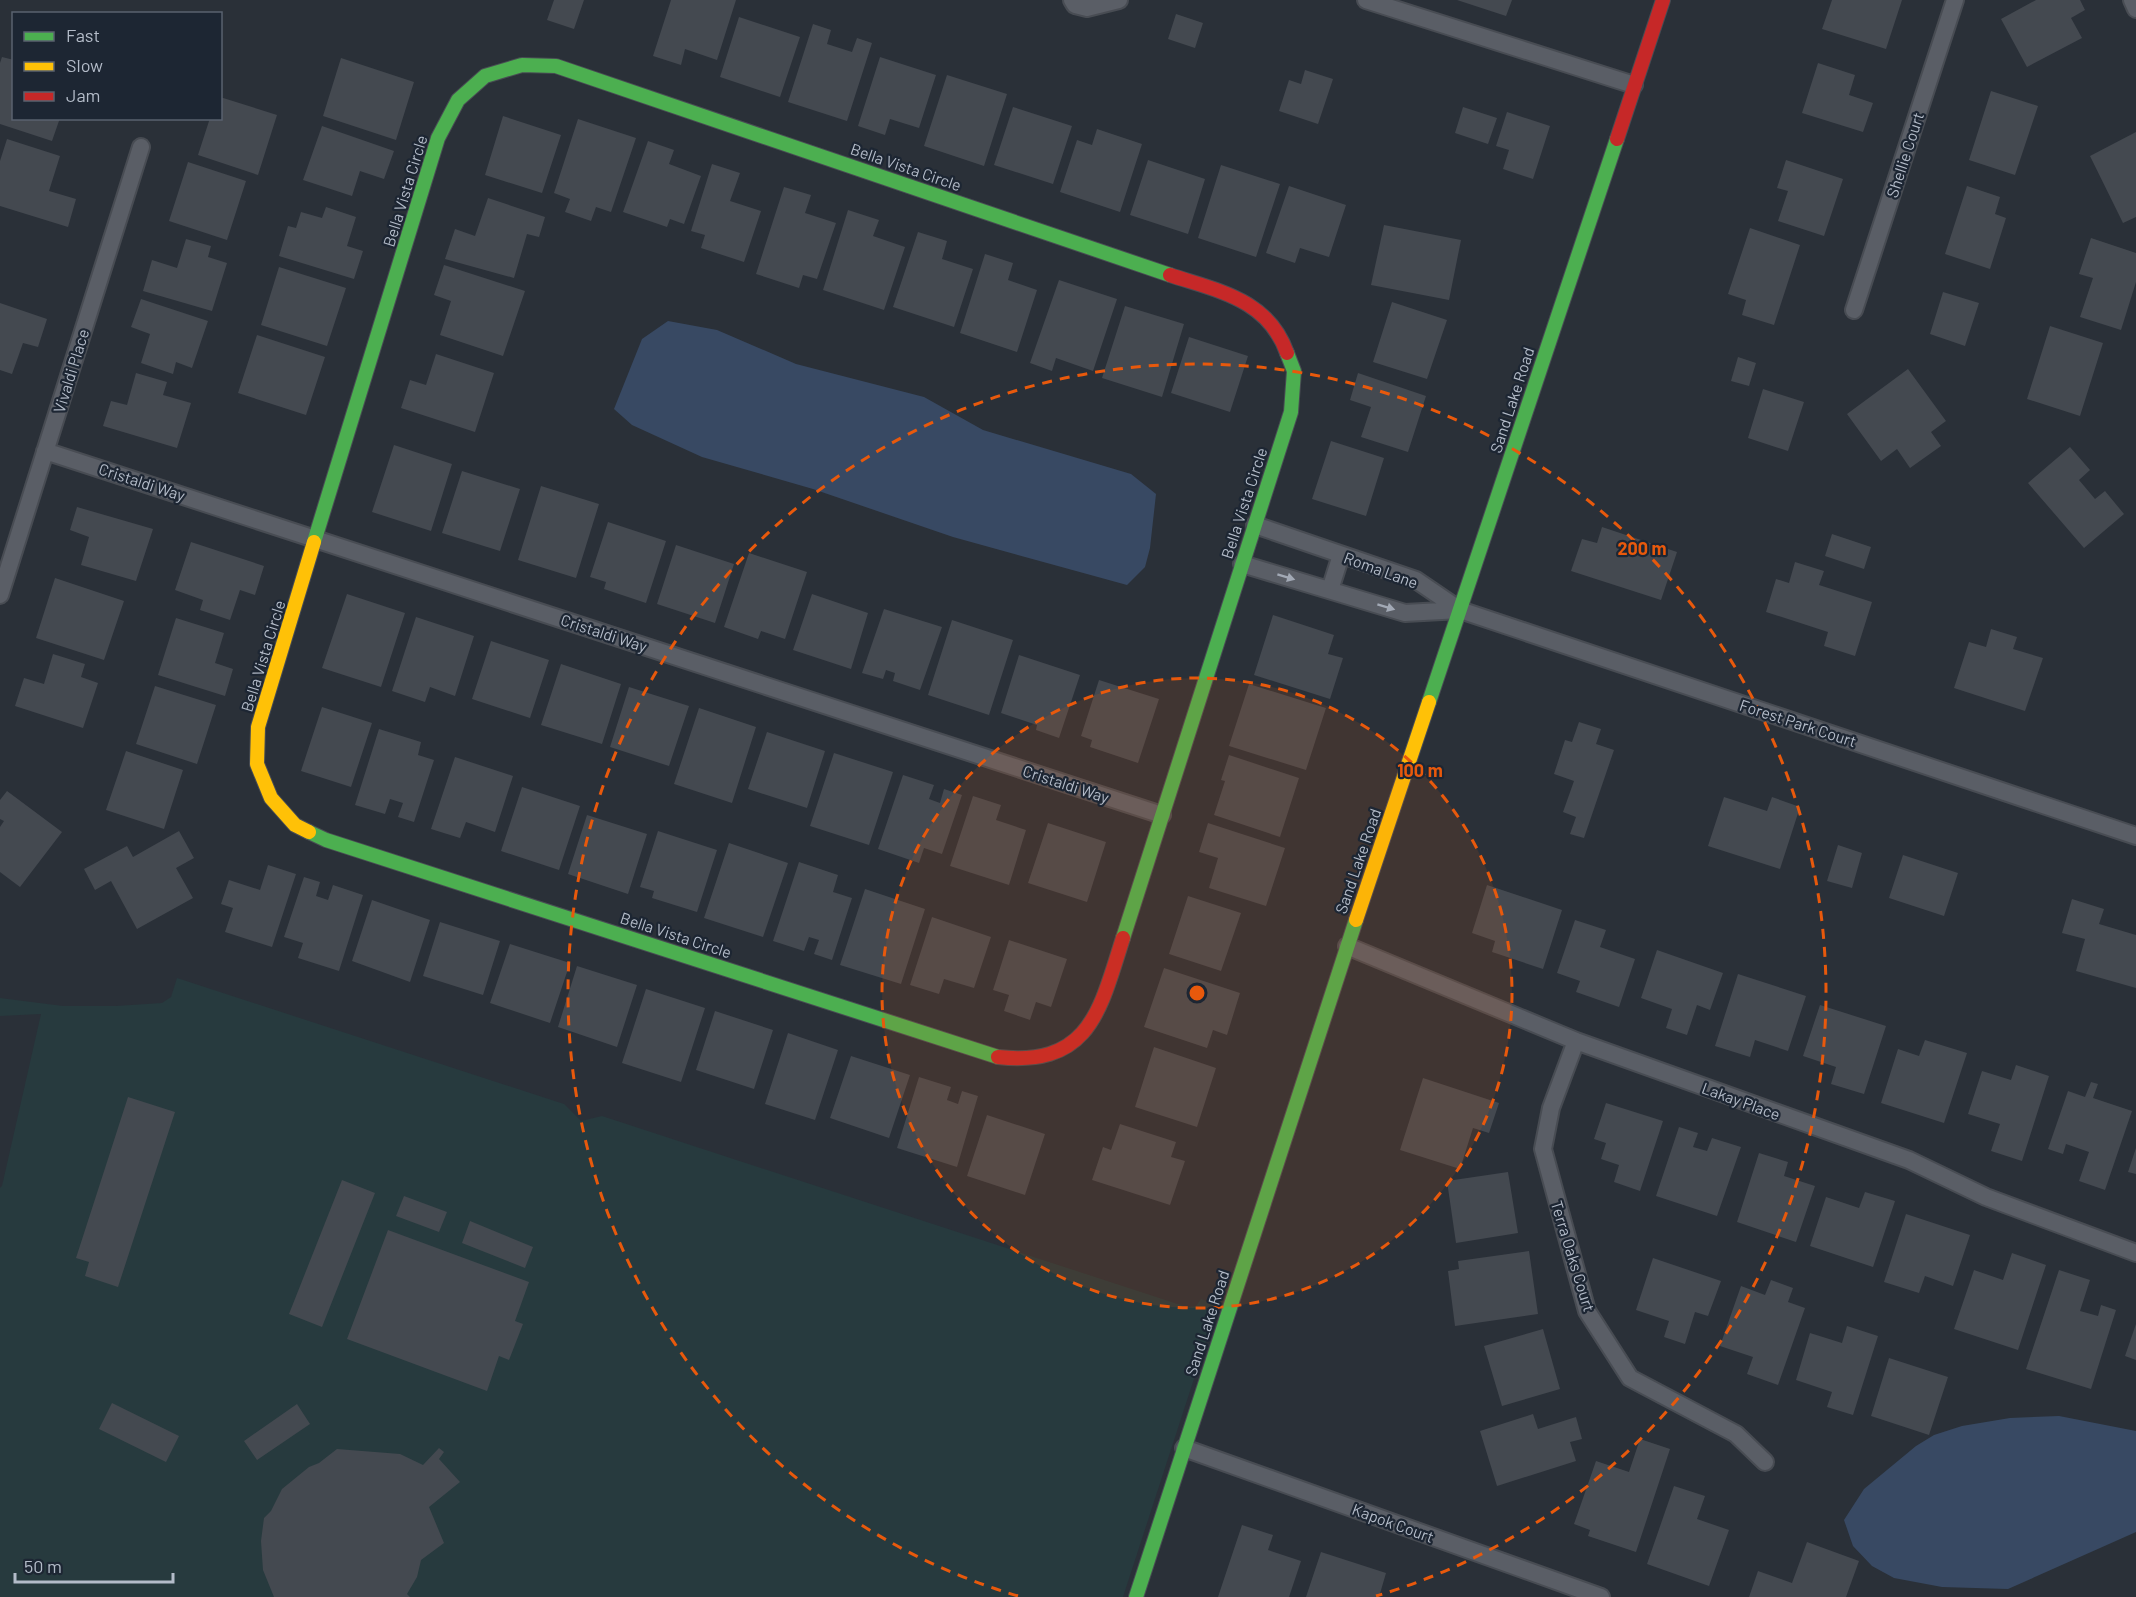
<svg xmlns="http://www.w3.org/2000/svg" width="2136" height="1597" font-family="Barlow,sans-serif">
  <rect width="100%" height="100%" fill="#2a3038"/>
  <!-- green -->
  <path fill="#273a3e" d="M177 978 564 1104 581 1121 602 1116 1187 1307 1196 1306 1201 1299 1218 1305 1123 1597H0V1188L2 1186 41 1014 0 1016V998L63 1006H116L162 1003 171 997Z"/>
  <!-- water -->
  <path fill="#384963" d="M668 321 717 330 796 364 924 397 983 430 1131 474 1156 494 1150 548 1145 567 1127 585 953 537 813 489 702 457 632 425 614 409 642 339Z
    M2059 1416 2136 1431V1532L2008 1589 1942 1587 1894 1578 1872 1566 1853 1546 1844 1520 1864 1489 1916 1446 1934 1435 1962 1426 2010 1418Z"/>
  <!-- building -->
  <path fill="#444950" d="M554 0H584L574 29 547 20Z
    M671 0H736L717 60 685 49 681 65 653 56Z
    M1457 0H1512L1506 16Z
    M1832 0H1902L1886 49 1822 29Z
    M2036 0H2080L2085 10 2071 18 2082 38 2027 67 2001 19Z
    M1176 14 1203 23 1195 48 1168 39Z
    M739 17 800 37 780 97 720 77Z
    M813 24 831 30 827 44 852 52 857 38 872 43 847 121 788 102Z
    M2 57 14 60V118H60L52 141 0 124V63Z
    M880 57 936 75 919 128 890 119 885 135 858 126Z
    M341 58 414 82 396 140 323 116Z
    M1818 63 1855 75 1849 95 1873 103 1863 132 1802 113Z
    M1305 70 1333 79 1318 124 1279 111 1289 80 1301 84Z
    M947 75 1007 94 984 166 924 146Z
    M1991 91 2038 106 2015 175 1969 160Z
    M220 97 277 115 258 175 198 155 210 118H220Z
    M1013 107 1072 126 1053 184 994 165Z
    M1463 107 1497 118 1488 144 1455 133Z
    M1507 112 1550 126 1533 179 1503 169 1509 150 1496 146Z
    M503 116 561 135 542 193 485 175Z
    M578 119 636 138 611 212 596 207 591 221 565 212 570 199 554 193Z
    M322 126 394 151 384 179 360 171 352 196 303 180Z
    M1097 129 1142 144 1120 212 1060 192 1077 140 1092 145Z
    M2136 132V217L2123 223 2090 156Z
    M7 139 60 156 49 191 76 199 68 227 0 206V161Z
    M648 141 674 150 669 164 701 176 684 224 670 219 667 227 623 212Z
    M1148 160 1205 179 1188 234 1130 215Z
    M1786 160 1843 179 1824 236 1778 221 1788 191 1777 188Z
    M188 162 246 181 227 240 169 221Z
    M712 164 740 173 730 201 761 211 744 262 701 248 705 235 691 231Z
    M1221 165 1280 184 1256 257 1198 238Z
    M1289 186 1346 205 1329 257 1300 248 1295 263 1266 253Z
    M1967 186 2000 197 1995 214 2006 218 1990 269 1945 254Z
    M784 187 811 195 805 213 836 223 817 279 803 275 799 288 756 274Z
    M488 198 545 217 539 237 527 234 514 278 445 259 455 229 475 236Z
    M326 207 356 217 347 246 363 251 354 279 279 256 288 226 296 228 301 212 322 218Z
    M848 210 879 220 873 236 905 247 884 310 823 290Z
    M1384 225 1461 240 1449 300 1371 285Z
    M1750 228 1800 245 1774 325 1742 315 1746 300 1728 294Z
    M918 232 947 241 942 259 973 269 954 327 893 307Z
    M2091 238 2136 253V282L2121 330 2080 317 2093 278 2079 274Z
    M186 239 211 246 208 257 227 263 212 311 143 291 152 260 177 268Z
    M985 254 1013 263 1008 280 1037 290 1017 352 960 333Z
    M444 265 525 291 503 356 440 335 451 301 434 295Z
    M279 267 346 288 327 346 261 325Z
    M1059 280 1117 299 1093 371 1056 358 1052 371 1030 363Z
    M1943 292 1979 303 1965 346 1930 334Z
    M141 299 208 321 192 368 176 362 173 374 141 363 150 334 131 327Z
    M1392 302 1447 320 1427 379 1373 362Z
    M0 303 47 319 38 347 23 343 12 374 0 370Z
    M1125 306 1184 324 1162 397 1102 378Z
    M2050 326 2103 343 2080 416 2027 399Z
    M257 335 325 357 306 415 238 393Z
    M1189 337 1248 356 1230 412 1171 393Z
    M436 354 494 373 475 432 401 408 410 380 426 385Z
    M1738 357 1756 363 1749 386 1731 381Z
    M1908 369 1946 421 1931 432 1941 446 1910 468 1897 449 1881 461 1847 414Z
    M136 373 167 382 163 395 191 403 177 448 103 426 111 401 127 405Z
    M1358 373 1426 396 1408 452 1361 437 1371 407 1350 400Z
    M1763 389 1804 402 1788 451 1748 438Z
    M1331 441 1384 458 1366 516 1312 499Z
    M394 445 452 464 431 531 372 512Z
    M2070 447 2090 470 2079 480 2095 499 2105 491 2124 514 2084 548 2028 483Z
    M462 471 520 489 500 551 442 533Z
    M541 486 599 504 576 578 518 560Z
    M77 507 153 529 136 581 81 565 89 537 70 530Z
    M608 522 666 541 646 603 604 589 606 582 590 577Z
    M1602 527 1677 552 1661 600 1571 571 1582 539 1597 543Z
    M1832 534 1871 547 1864 569 1825 556Z
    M191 542 264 566 255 595 240 590 230 620 200 610 203 600 175 590Z
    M676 545 734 564 715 623 657 604Z
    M749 553 807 572 785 639 761 631 758 639 724 627Z
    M1795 562 1824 571 1819 585 1872 602 1855 656 1824 646 1828 632 1766 612 1776 579 1789 583Z
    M55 578 124 601 104 660 36 638Z
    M347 594 405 613 381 687 322 668Z
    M812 594 868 613 851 669 793 650Z
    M884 609 942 627 920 690 893 681 895 673 886 670 883 679 862 673Z
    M1273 615 1334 635 1328 654 1343 658 1330 699 1254 675Z
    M416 617 474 636 455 696 430 687 425 702 392 691Z
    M176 618 224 633 215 663 233 669 225 696 158 675Z
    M952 620 1013 640 989 715 928 695Z
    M1991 629 2017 637 2013 649 2043 658 2025 711 1954 688 1969 642 1986 647Z
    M491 641 549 660 530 718 472 699Z
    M53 654 85 664 81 677 98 683 83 728 15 706 24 678 44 684Z
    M1019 655 1080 675 1059 738 1036 730 1037 725 1001 713Z
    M561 664 621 684 602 744 541 725Z
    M1099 680 1159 699 1138 763 1090 747 1092 740 1081 736Z
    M1249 684 1326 708 1306 770 1229 746Z
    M155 686 216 705 197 764 136 744Z
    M629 687 689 706 669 766 610 747Z
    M322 707 372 723 351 787 301 771Z
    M699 708 756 727 732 803 674 784Z
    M1579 722 1601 729 1596 744 1614 750 1584 838 1570 834 1576 817 1563 812 1574 781 1554 774 1565 740 1572 742Z
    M379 729 421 742 418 755 434 760 414 822 398 817 403 803 390 799 385 814 355 805Z
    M767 732 825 751 807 808 748 789Z
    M126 751 183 770 164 829 106 810Z
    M834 753 893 772 869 845 810 826Z
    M1229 755 1299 778 1280 837 1214 815 1225 781 1221 780Z
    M455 757 513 776 495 832 466 822 460 838 431 829Z
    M903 775 934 785 929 799 940 803 944 789 962 795 942 854 924 848 919 863 878 849Z
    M522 787 580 806 559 870 501 851Z
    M7 791 62 832 20 887 0 872V827L4 821 0 819V800Z
    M973 796 1001 805 996 820 1026 830 1009 885 950 866Z
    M1724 797 1767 811 1772 797 1800 807 1780 869 1708 846Z
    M587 815 647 834 628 894 568 874Z
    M1048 823 1106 842 1087 902 1028 883Z
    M1208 823 1285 848 1266 906 1209 888 1218 858 1199 852Z
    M179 831 194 858 176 868 193 898 137 929 111 881 95 890 84 869 127 846 133 857Z
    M658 831 717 850 697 912 652 898 654 891 640 887Z
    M729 843 788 863 763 937 704 918Z
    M1838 845 1862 853 1852 888 1827 881Z
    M1903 855 1958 873 1944 916 1889 898Z
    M799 862 838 875 833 892 852 898 832 960 814 954 819 940 809 937 804 951 773 941Z
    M268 865 296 874 272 947 225 932 233 908 221 904 229 880 260 890Z
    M304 877 320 882 316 896 328 900 333 885 363 895 339 971 298 958 303 943 284 937Z
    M1487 885 1562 910 1543 969 1492 952 1495 941 1472 933Z
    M865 889 925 909 901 984 840 965Z
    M1188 896 1241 913 1221 971 1169 954Z
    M2072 899 2104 909 2099 924 2136 935V988L2076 971 2085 939 2062 933Z
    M372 900 430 920 410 982 352 961Z
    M932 917 991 937 974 988 944 979 939 994 910 985Z
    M1575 920 1606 930 1600 947 1635 959 1619 1007 1576 992 1580 981 1557 973Z
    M440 922 500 941 483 995 423 976Z
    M1009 940 1067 959 1051 1007 1036 1002 1030 1020 1004 1011 1009 995 993 990Z
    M510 944 570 963 550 1023 490 1003Z
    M1657 950 1723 973 1710 1010 1697 1005 1687 1035 1666 1028 1672 1009 1641 998Z
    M577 966 637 985 617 1047 558 1027Z
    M1164 968 1240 993 1227 1035 1213 1030 1207 1048 1144 1027Z
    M1738 974 1806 996 1788 1051 1755 1040 1750 1057 1715 1046Z
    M646 989 705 1008 681 1082 622 1063Z
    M1820 1005 1886 1026 1864 1094 1831 1084 1836 1067 1803 1056Z
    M715 1011 773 1030 754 1089 696 1070Z
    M788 1033 838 1050 815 1120 765 1104Z
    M1925 1040 1967 1053 1944 1123 1881 1103 1898 1049 1919 1056Z
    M1154 1047 1216 1068 1197 1127 1135 1107Z
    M851 1056 910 1075 889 1138 830 1118Z
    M2016 1065 2049 1076 2022 1161 1991 1151 2000 1124 1968 1114 1982 1071 2011 1080Z
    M919 1077 951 1087 947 1100 958 1104 962 1091 978 1096 957 1167 897 1148Z
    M1423 1078 1499 1103 1489 1133 1473 1128 1460 1169 1400 1150Z
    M2091 1082 2098 1084 2093 1098 2132 1111 2105 1190 2079 1181 2089 1152 2066 1144 2063 1154 2048 1149 2068 1091 2085 1097Z
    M128 1097 175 1112 118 1287 85 1276 89 1262 76 1258Z
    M1606 1103 1663 1121 1640 1191 1614 1182 1619 1165 1601 1159 1606 1143 1594 1139Z
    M987 1115 1045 1134 1025 1195 967 1176Z
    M1120 1124 1176 1142 1171 1157 1185 1161 1170 1205 1092 1180 1103 1147 1111 1150Z
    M1679 1127 1698 1133 1693 1147 1707 1151 1712 1138 1741 1147 1717 1216 1656 1196Z
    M2136 1148V1174L2128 1172Z
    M1759 1153 1788 1162 1784 1176 1815 1186 1796 1242 1737 1222Z
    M1508 1172 1518 1233 1456 1243 1447 1181Z
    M342 1180 375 1193 322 1327 289 1314Z
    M1865 1192 1895 1201 1873 1267 1810 1246 1826 1197 1859 1208Z
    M404 1196 447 1212 439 1232 396 1216Z
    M1906 1214 1970 1235 1953 1286 1925 1276 1919 1293 1884 1282Z
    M470 1221 533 1247 525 1268 462 1243Z
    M388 1230 529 1282 515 1321 523 1324 509 1360 499 1356 487 1391 347 1339Z
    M1529 1251 1538 1314 1455 1326 1448 1271 1459 1269 1458 1261Z
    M2012 1253 2046 1265 2018 1350 1954 1329 1974 1270 2003 1280Z
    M1653 1258 1721 1281 1708 1316 1695 1312 1685 1344 1664 1337 1669 1321 1636 1310Z
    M2059 1270 2090 1280 2080 1311 2098 1316 2101 1305 2116 1310 2091 1389 2026 1369Z
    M1771 1280 1793 1288 1788 1302 1805 1308 1778 1385 1747 1374 1753 1357 1720 1346 1741 1286 1765 1295Z
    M2136 1324V1360L2125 1356Z
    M1847 1326 1878 1336 1853 1415 1827 1407 1832 1392 1796 1380 1810 1333 1842 1343Z
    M1543 1329 1560 1389 1502 1406 1484 1346Z
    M1889 1358 1948 1377 1929 1435 1871 1416Z
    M112 1403 179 1436 166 1462 99 1429Z
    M297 1404 310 1424 257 1460 244 1441Z
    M1533 1414 1538 1429 1576 1417 1582 1439 1570 1442 1576 1461 1497 1486 1480 1431Z
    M1640 1439 1670 1449 1636 1552 1588 1536 1590 1530 1574 1524 1596 1461 1629 1472Z
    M439 1448 444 1452 439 1459 460 1482 429 1507 444 1543 421 1560 417 1577 407 1594 410 1597H274L263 1570 261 1541 264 1518 271 1511 282 1489 309 1467 319 1463 337 1449 400 1454 423 1465Z
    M1674 1486 1705 1496 1697 1519 1729 1530 1709 1586 1647 1564Z
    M1242 1525 1273 1535 1268 1550 1301 1561 1289 1597H1218Z
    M1807 1542 1859 1561 1846 1597H1749L1758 1571 1792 1583Z
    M1321 1552 1386 1573 1379 1597H1306Z"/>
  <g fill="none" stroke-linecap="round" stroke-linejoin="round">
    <defs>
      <path id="street" d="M1072 0 1075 5 1087 8 1119 0
        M1366 0 1634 85
        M2132 0 2136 9
        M1854 310 1955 0
        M45 451 1162 815
        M1255 525 1416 580 1460 610 2136 836
        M1242 564 1405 613 1460 610
        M1330 590 1341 555
        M0 595 141 147
        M1347 946 1576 1041 1909 1160 1986 1197 2136 1253
        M1576 1041 1551 1108 1543 1149 1587 1311 1630 1378 1736 1434 1765 1462
        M1184 1448 1601 1597"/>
      <path id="fast" d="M522 65 556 66 1170 275
        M314 542 438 138 458 100 485 76 522 65
        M1429 702 1617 139
        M309 832 326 840 998 1057
        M1123 938 1291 412 1294 371 1287 353
        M1136 1597 1356 920"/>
      <path id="slow" d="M309 832 295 825 271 798 257 764 258 727 314 542
        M1356 920 1429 702"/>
      <path id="jam" d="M1617 139 1663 0
        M1170 275C1218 291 1268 299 1287 353
        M998 1057C1090 1067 1100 1010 1123 938"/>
    </defs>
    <!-- street casing -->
    <use href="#street" stroke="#484c53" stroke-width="20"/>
    <!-- fast casing -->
    <use href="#fast" stroke="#484c53" stroke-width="16"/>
    <!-- slow casing -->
    <use href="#slow" stroke="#484c53" stroke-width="16"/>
    <!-- jam casing -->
    <use href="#jam" stroke="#484c53" stroke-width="16"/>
    <!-- street -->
    <use href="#street" stroke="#5a5e66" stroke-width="16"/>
    <!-- fast -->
    <use href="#fast" stroke="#4caf50" stroke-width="14"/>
    <!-- slow -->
    <use href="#slow" stroke="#ffc107" stroke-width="14"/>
    <!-- jam -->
    <use href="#jam" stroke="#c62828" stroke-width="14"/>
  </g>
  <!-- one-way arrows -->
  <defs><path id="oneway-solid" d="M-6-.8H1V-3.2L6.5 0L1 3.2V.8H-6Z" transform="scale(1.5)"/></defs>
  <g fill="#a2a9b5">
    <use href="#oneway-solid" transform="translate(1286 577) rotate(17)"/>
    <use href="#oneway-solid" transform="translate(1386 607) rotate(17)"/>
  </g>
  <!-- distance rings -->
  <circle cx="1197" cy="993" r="315" fill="#e8590c" fill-opacity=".12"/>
  <g fill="none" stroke="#e8590c" stroke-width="3" stroke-dasharray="10 8">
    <circle cx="1197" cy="993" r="315"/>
    <path d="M1018 1596A629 629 0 1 1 1376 1596"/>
  </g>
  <g text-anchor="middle" stroke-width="4.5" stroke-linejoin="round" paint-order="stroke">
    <!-- street labels -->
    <g font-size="16" fill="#b4bcc9" stroke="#1d2633">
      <text transform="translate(1905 155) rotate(-72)" y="6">Shellie Court</text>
      <text transform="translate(906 167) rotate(19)" y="6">Bella Vista Circle</text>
      <text transform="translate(405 191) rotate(-73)" y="6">Bella Vista Circle</text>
      <text transform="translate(71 371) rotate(-73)" y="6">Vivaldi Place</text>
      <text transform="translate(1512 400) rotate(-72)" y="6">Sand Lake Road</text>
      <text transform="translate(142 482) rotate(18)" y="6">Cristaldi Way</text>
      <text transform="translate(1244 503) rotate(-72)" y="6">Bella Vista Circle</text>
      <text transform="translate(1381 570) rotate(20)" y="6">Roma Lane</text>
      <text transform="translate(604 633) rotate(18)" y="6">Cristaldi Way</text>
      <text transform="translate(263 656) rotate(-73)" y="6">Bella Vista Circle</text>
      <text transform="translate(1798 723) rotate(18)" y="6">Forest Park Court</text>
      <text transform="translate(1066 784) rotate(18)" y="6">Cristaldi Way</text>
      <text transform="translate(1358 861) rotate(-71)" y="6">Sand Lake Road</text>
      <text transform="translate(676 935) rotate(18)" y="6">Bella Vista Circle</text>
      <text transform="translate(1741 1101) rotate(20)" y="6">Lakay Place</text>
      <text transform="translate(1573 1256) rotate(73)" y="6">Terra Oaks Court</text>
      <text transform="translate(1207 1323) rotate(-72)" y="6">Sand Lake Road</text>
      <text transform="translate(1393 1523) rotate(20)" y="6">Kapok Court</text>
    </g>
  </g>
  <circle cx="1197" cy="993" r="9" fill="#e8590c" stroke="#1d2633" stroke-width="3"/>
  <g font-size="18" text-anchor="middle" font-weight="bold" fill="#e8590c" stroke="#1d2633" stroke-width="4.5" stroke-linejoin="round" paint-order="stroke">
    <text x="1642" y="555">200 m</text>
    <text x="1420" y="777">100 m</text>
  </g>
  <!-- legend -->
  <rect x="12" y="12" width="210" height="108" fill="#1d2633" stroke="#59626f" stroke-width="1.5"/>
  <rect x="24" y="32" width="30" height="9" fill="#4caf50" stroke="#59626f" stroke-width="1.5"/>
  <text x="66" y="42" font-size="18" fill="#b4bcc9">Fast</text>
  <rect x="24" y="62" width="30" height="9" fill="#ffc107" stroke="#59626f" stroke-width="1.5"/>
  <text x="66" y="72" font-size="18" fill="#b4bcc9">Slow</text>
  <rect x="24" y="92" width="30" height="9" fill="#c62828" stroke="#59626f" stroke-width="1.5"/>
  <text x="66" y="102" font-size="18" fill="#b4bcc9">Jam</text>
  <!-- scale -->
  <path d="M15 1573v9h158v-9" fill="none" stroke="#b4bcc9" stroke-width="3"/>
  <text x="24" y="1573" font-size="18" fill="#b4bcc9" stroke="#1d2633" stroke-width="4.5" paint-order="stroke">50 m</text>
</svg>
